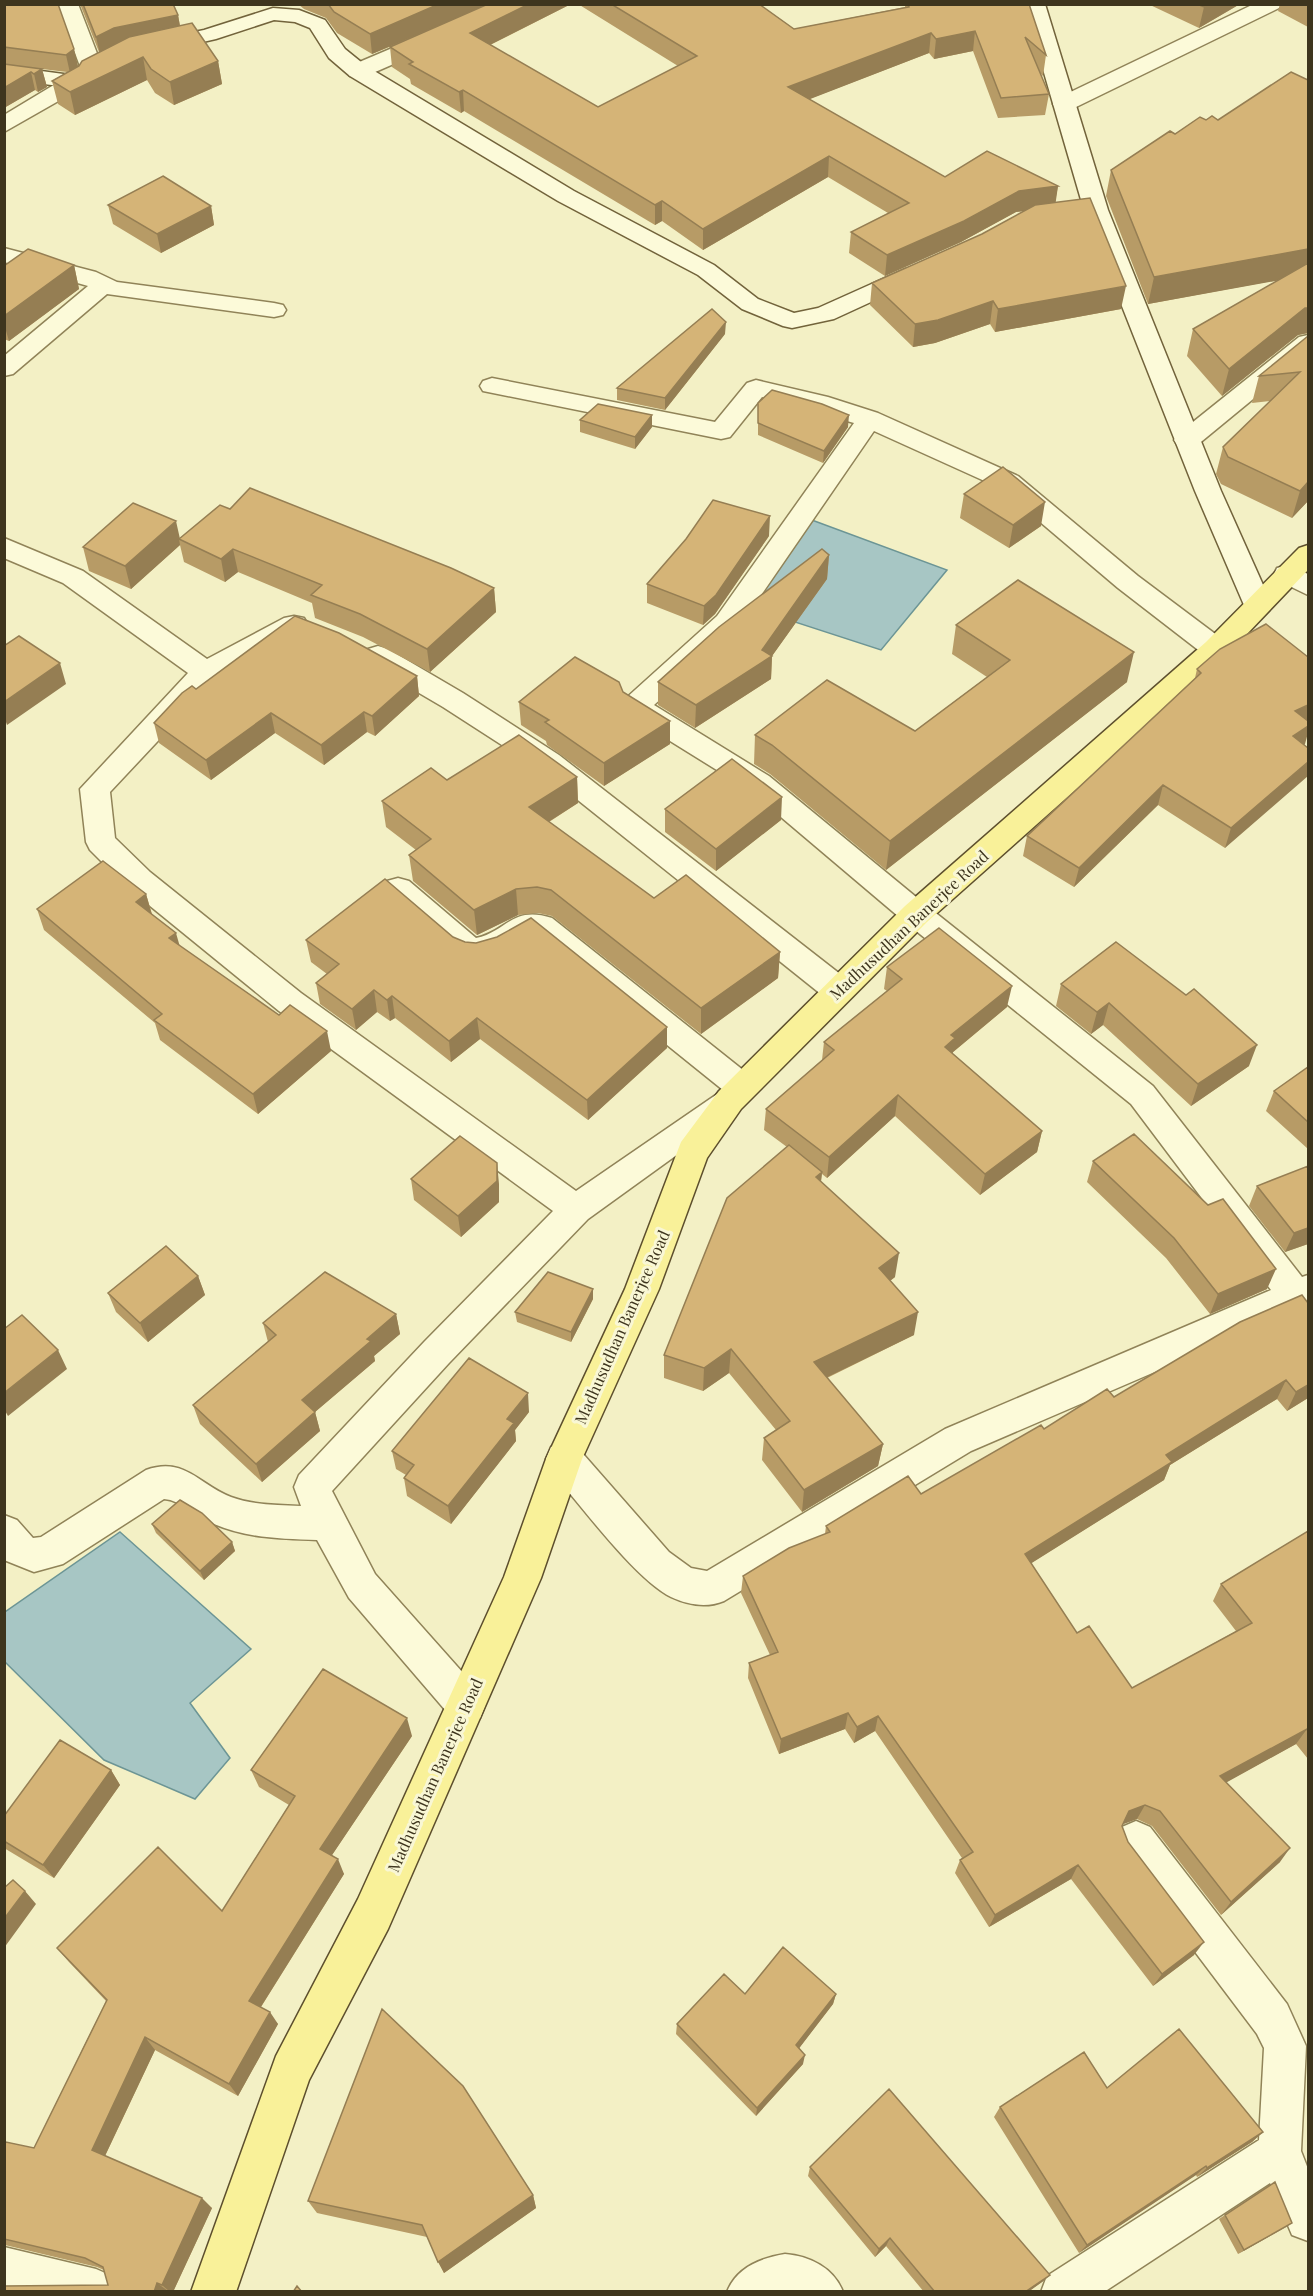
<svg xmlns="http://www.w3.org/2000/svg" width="1313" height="2296" font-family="'Playfair Display',serif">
  <rect width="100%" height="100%" fill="#f3f0c5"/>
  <!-- water -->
  <path fill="#a7c6c4" stroke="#6c9595" stroke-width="1.5" d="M801 516 947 570 881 650 743 605Z
    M120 1532 251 1649 190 1703 230 1758 195 1799 104 1760 5 1662V1612Z"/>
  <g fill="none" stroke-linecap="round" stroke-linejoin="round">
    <defs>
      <path id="street" d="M57 4H78L103 69 100 74H84L81 69Z
        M496 4H525L522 8 366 76H350L347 71 350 66Z
        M1254 4H1282L1279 8 1072 109H1056L1053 104 1056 99Z
        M75 76 83 77 86 82 83 87 4 132V115L67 77Z
        M4 248 96 272 117 282 274 303 283 305 286 310 283 315 274 317 107 294 13 374 4 376V356L88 286 4 262Z
        M1308 335V354L1196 446 1187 448 1178 446 1174 440 1178 434 1299 337Z
        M492 378 715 422 747 383 756 380 828 397 878 413 1018 476 1138 576 1226 642 1230 649 1226 656 1216 659 1206 656 1118 588 1000 488 874 431 737 630 654 705 769 776 927 906 1153 1086 1302 1277 1308 1275V1306L971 1451 724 1601C707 1608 688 1605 671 1597 635 1579 580 1504 551 1471L546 1459 551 1447 564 1443 577 1447 669 1552 691 1568 707 1571 945 1429 1271 1290 1131 1104 905 922 749 790 625 713 621 706 625 699 717 616 854 423 762 397 730 437 721 439 483 391 480 386 483 381Z
        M4 538 83 571 207 659 284 618 294 616 304 618 308 625 304 632 216 679 110 792 115 838 150 872 301 993 576 1191 723 1090 533 937 498 956 478 962 468 961 457 957 387 897 383 889 387 881 398 878 409 881 476 938C507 932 511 905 552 918L753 1078 758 1087 753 1096 743 1099 739 1110 588 1219 449 1363 332 1491 375 1574 480 1692 485 1705 480 1718 466 1724 452 1718 349 1598 317 1540C281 1539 247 1538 214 1524 198 1518 181 1500 164 1499L63 1564 34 1572 4 1560V1515L17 1520 33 1538 41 1537 146 1470C185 1456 199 1485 231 1497 253 1505 278 1505 301 1506L294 1487 299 1475 425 1341 553 1211 279 1011 128 888 90 850 86 842 80 789 188 673 63 583 4 558Z
        M1287 565 1308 574V595L1277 580 1274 574 1277 568Z
        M378 646 388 649 463 693 559 755 849 981 854 990 849 999 838 1002 827 999 539 769 443 707 368 663 364 656 368 649Z
        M1136 1821 1150 1827 1287 2004 1306 2046 1301 2151 1308 2169V2241L1292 2235 1270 2183 1104 2292H1041L1047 2276 1259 2140 1264 2048 1257 2034 1122 1855 1116 1841 1122 1827Z
        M4 2247 96 2269 112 2276 118 2292H4Z
        M785 2254C810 2256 834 2268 843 2292H727C736 2268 760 2258 785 2254Z"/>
      <path id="secondary" d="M1024 4H1045L1108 210 1221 491 1272 605 1268 611 1258 614 1248 611 1244 605 1195 491 1084 210Z
        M273 8 299 10 325 20 345 49 366 66 574 191 714 265 758 299 794 313 818 308 905 269H921L925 274 921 279 834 319 792 328 783 326 742 309 698 275 558 201 350 76 329 58 310 28 295 22 274 20 216 39 159 52 151 51 148 46 151 41 204 30Z
        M93 62 101 63 104 68 83 87 75 88 4 79V66L71 75 85 63Z"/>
      <path id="primary" d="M1308 545V570L1226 656 927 922 741 1109 707 1158 659 1289 582 1459 541 1578 388 1929 309 2080 236 2292H191L276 2056 358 1899 504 1577 546 1459 625 1289 681 1142 719 1091 905 906 1206 642 1299 548Z"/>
    </defs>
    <!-- street casing -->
    <use href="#street" stroke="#908358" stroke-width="3"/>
    <!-- secondary casing -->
    <use href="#secondary" stroke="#72633b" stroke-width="3"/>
    <!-- primary casing -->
    <use href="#primary" stroke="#5d4f2d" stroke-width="3"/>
    <!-- street -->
    <use href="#street" fill="#fcfad9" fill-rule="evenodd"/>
    <!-- secondary -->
    <use href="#secondary" fill="#fcfad9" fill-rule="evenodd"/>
    <!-- primary -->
    <use href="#primary" fill="#f9f199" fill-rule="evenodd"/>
  </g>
  <!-- wall -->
  <path fill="#b79b66" d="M4 4H58L78 67 99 52 80 4H173L178 15 180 26 218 61 222 84 174 105 155 93 147 80 75 115 58 104 52 81 67 72 42 69 47 87 38 92 35 90 4 108Z
    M298 4H571L490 45 598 107 678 66 578 4H759L794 29 905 7V4H1029L1046 55 1043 76 1040 73 1049 94 1045 115 998 118 973 51 934 59 929 53 809 99 945 177 1058 186 1055 202 1121 309 995 332 990 324 935 343 913 347 870 305 872 283 982 234 1024 211 1016 212 961 242 885 276 849 253 851 232 888 213 828 177 703 250 662 221 655 225 464 111 461 113 411 84 410 79 392 67 390 47 394 45 372 54 337 33 326 18 304 9Z
    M1148 4H1240L1199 28Z
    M1280 4H1308V27L1278 11Z
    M1291 72 1308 80V333L1298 335 1222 396 1187 356 1193 329 1278 280 1148 304 1106 196 1111 170 1170 131 1175 134 1200 117 1206 120 1212 116 1218 120Z
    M108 205 211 206 214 225 161 253 113 224Z
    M74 265 79 289 9 341 4 339V266Z
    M725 334 665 410 617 400V388Z
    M1308 336V501L1292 518 1221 484 1216 474 1223 447 1270 401 1252 403 1259 376Z
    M758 403 848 427 823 463 758 435Z
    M580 420 652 427 635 449 580 432Z
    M964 494 1041 526 1009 548 960 518Z
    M230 509 494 588 496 612 430 672 363 637 315 618 312 603 238 572 225 582 184 562 180 545 131 589 89 571 83 547 180 538Z
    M769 536 715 614 703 625 647 603V584Z
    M829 555 827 579 772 656 771 679 695 728 658 705V682Z
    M956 625 1127 682 886 870 770 774 754 764 755 735 915 731 987 677 952 654Z
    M1197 669 1305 744 1225 848 1158 805 1074 887 1023 856 1027 836 1195 678Z
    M417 676 419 696 375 736 367 732 324 765 275 733 211 780 159 743 154 723 196 689Z
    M623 692 670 744 604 786 547 745 546 741 521 725 519 702Z
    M577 777 578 803 549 822 654 898 780 952 778 978 701 1034 552 916 538 913 518 915 477 935 413 881 409 855 416 850 386 827 382 801 447 780Z
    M665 809 781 820 716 871 665 832Z
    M146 894 152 914 180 946 331 1051 258 1114 160 1040 155 1023 44 930 37 909Z
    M453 937 667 1048 588 1120 480 1039 451 1062 395 1018 390 1021 377 1012 356 1030 320 1004 316 983 327 974 311 962 306 940Z
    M1116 942 1249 1066 1191 1106 1103 1025 1091 1034 1056 1006 1061 984Z
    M887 967 1007 1007 952 1053 1042 1131 1037 1152 980 1195 895 1116 827 1178 822 1174 821 1182 895 1277 890 1281 914 1335 827 1378 883 1444 878 1466 802 1512 762 1460 764 1438 776 1430 729 1373 703 1391 664 1378V1355L787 1147 764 1130 766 1109 822 1060 824 1042 887 991 884 989Z
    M1308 1067V1149L1266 1111 1274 1091Z
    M1093 1161 1267 1289 1210 1314 1166 1258 1087 1182Z
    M411 1179 499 1184V1202L461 1237 414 1200Z
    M1257 1186 1308 1244 1285 1252 1249 1206Z
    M198 1276 205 1295 148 1342 116 1312 108 1293Z
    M593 1289V1299L571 1342 517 1322 515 1312Z
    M396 1314 400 1334 374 1356 375 1361 315 1412 320 1431 262 1482 200 1424 193 1405 268 1342 263 1323Z
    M1240 1322 1308 1398 1287 1411 1277 1399 1170 1465 1164 1480 1031 1563 1077 1633 1132 1688 1236 1631 1213 1601 1221 1584 1308 1531V1759L1296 1744 1226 1782 1280 1862 1221 1915 1152 1826 1137 1819 1122 1824V1826L1128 1842 1194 1955 1153 1986 1071 1879 989 1927 955 1873 960 1860 962 1858 875 1731 854 1743 845 1729 779 1754 748 1678 749 1663 770 1655 741 1593 743 1576 825 1534 826 1526 921 1494 1044 1429 1114 1397Z
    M529 1412 515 1430 516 1441 451 1524 407 1496 404 1478 406 1475 396 1469 392 1451Z
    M152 1524 232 1542 235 1551 204 1580 156 1533Z
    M412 1736 332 1855 344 1874 261 2007 278 2024 238 2096 155 2050 105 2156 212 2208 173 2292H4L108 2285 104 2270 97 2267 5 2245 4 2145 34 2148 106 2001 69 1962 57 1948 222 1911 289 1805 259 1787 251 1770Z
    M111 1770 120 1785 54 1878 4 1848V1816Z
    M745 1994H836L833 2004 799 2048 803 2064 756 2116 676 2034 677 2024Z
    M1107 2088 1263 2132 1252 2142 1197 2177 1196 2175 1079 2253 994 2117 1000 2107Z
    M810 2167 1050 2275 1042 2282 1028 2292H924L886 2246 875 2257 808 2176Z
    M533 2195 536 2208 444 2273 427 2237 317 2213 308 2201Z
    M1225 2215 1292 2223 1238 2254 1219 2219Z"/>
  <!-- shaded-wall -->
  <path fill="#957e53" d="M439 4H489L372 54 370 34Z
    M529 4H571L472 54 470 33Z
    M1209 4H1240L1199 28 1204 7Z
    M178 15 181 32 100 54 96 37 114 28Z
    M975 31 973 51 934 59 936 39Z
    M931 33 929 53 787 108 788 87Z
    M74 49 78 66 70 73 66 55Z
    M143 57 147 80 75 115 70 92Z
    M218 61 222 84 174 105 170 82Z
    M42 69 47 87 38 92 34 74Z
    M31 72 35 90 4 108V88Z
    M463 90 464 111 461 113 459 92Z
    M829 156 828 177 703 250V229Z
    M1058 186 1055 207 1016 212 961 242 885 276 887 255 1019 191Z
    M662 201V221L655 225V205Z
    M211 206 214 225 161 253 157 234Z
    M1308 249V275L1148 304 1154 277Z
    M74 265 79 289 9 341 4 324V316Z
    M1126 286 1121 309 995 332 998 309Z
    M993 301 990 324 935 343 913 347 915 324Z
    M1305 308H1308V333L1298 335 1222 396 1229 369Z
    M726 322 725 334 665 410V398Z
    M652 415V427L635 449V437Z
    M849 415 848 427 823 463 824 451Z
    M1308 482V501L1292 518 1300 491Z
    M1045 502 1041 526 1009 548 1013 525Z
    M770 516 769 536 715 614 703 625 704 606Z
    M176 521 180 539H179L180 545 131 589 125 566Z
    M233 549 238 572 225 582 221 559Z
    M829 555 827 579 772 656 771 679 695 728 696 705 762 650Z
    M494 588 496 612 430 672 427 649Z
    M1134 652 1127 682 886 870 890 841Z
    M60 663 66 684 7 725 4 716V702Z
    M417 676 419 696 375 736 372 716Z
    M1308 705V723L1295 711Z
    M364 712 367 732 324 765 321 745Z
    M271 713 275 733 211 780 206 760Z
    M670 721V744L604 786V763Z
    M1308 726V733L1305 744 1286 756 1293 736Z
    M1308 762V776L1225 848 1231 828Z
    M577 777 578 803 531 833 529 807Z
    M1163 785 1158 805 1074 887 1079 868Z
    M782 797 781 820 716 871V849Z
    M516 889 518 915 477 935 474 910Z
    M146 894 152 915 136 902Z
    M176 933 182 954 169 938Z
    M780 952 778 978 701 1034V1008Z
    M1012 986 1007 1007 953 1052 951 1059 945 1047 951 1035Z
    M374 990 377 1012 356 1030 352 1009Z
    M392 996 395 1018 390 1021 387 1000Z
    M1109 1003 1103 1025 1091 1034 1097 1012Z
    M477 1018 480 1039 451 1062 449 1041Z
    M667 1027V1048L588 1120 587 1100Z
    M327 1031 331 1051 258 1114 253 1094Z
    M1257 1045 1249 1066 1191 1106 1198 1084Z
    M898 1095 895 1116 827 1178 829 1157Z
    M1042 1131 1037 1152 980 1195 985 1174Z
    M497 1163 499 1184V1202L461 1237 458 1216Z
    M822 1172 819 1197 816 1177Z
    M1308 1228V1244L1285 1252 1294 1233Z
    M899 1253 895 1277 875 1292 879 1268Z
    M1276 1269 1267 1289 1210 1314 1218 1294Z
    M198 1276 205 1295 148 1342 140 1323Z
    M593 1289V1299L571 1342V1332Z
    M918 1312 914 1335 811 1385 814 1362Z
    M396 1314 400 1334 374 1356 375 1361 315 1412 320 1431 262 1482 256 1464 302 1400 367 1339Z
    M731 1349 729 1373 703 1391 704 1368Z
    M58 1350 67 1369 8 1416 4 1409V1393Z
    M1286 1380 1277 1399 1170 1465 1164 1480 1019 1571 1025 1554 1166 1455Z
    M1308 1385V1398L1287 1411 1296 1392Z
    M528 1393 529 1412 515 1430 516 1441 451 1524 448 1506 507 1419Z
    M883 1444 878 1466 802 1512 804 1490Z
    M232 1542 235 1551 204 1580 200 1571Z
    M848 1713 845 1729 779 1754 781 1739Z
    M878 1716 875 1731 854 1743 857 1727Z
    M407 1718 412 1736 326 1864 320 1849Z
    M1307 1729 1296 1744 1211 1791 1220 1776Z
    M111 1770 120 1785 54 1878 43 1865Z
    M1145 1805 1137 1819 1121 1825 1129 1811Z
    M1290 1848 1280 1862 1221 1915 1231 1902Z
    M338 1859 344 1874 257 2013 249 2001Z
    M1078 1865 1071 1879 989 1927 995 1915Z
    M25 1891 36 1904 4 1948V1919Z
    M1204 1942 1194 1955 1153 1986 1162 1974Z
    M836 1994 833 2004 794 2055 796 2045Z
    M270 2012 278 2024 238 2096 229 2084Z
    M145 2037 155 2050 103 2160 92 2150Z
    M805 2055 803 2064 756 2116 757 2108Z
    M1263 2132 1252 2142 1197 2177 1207 2168Z
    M1206 2166 1196 2175 1079 2253 1087 2245Z
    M533 2195 536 2208 444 2273 438 2262Z
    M202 2198 212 2208 173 2292H170L162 2285Z
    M1292 2223 1286 2227 1238 2254 1244 2250Z
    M890 2238 886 2246 875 2257 879 2249Z
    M1050 2275 1042 2282 1028 2292H1025Z
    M157 2283 168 2291V2292H154Z"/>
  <!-- building -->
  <path fill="#d5b477" stroke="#957e53" stroke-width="1.5" d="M4 4H58L74 49 66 55 4 47Z
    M83 4H173L178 15 114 28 96 37Z
    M328 4H439L370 34 334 12Z
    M488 4H529L470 33 598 107 697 56 611 4H759L794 29 909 7 908 4H1029L1046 55 1025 37 1049 94 1001 98 975 31 936 39 931 33 788 87 945 177 987 151 1058 186 1019 191 964 221 887 255 851 232 909 203 829 156 703 229 662 201 655 205 463 90 459 92 409 64 413 62 390 47Z
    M1197 4H1209L1204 7Z
    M192 23 218 61 170 82 151 69 143 57 70 92 52 81 79 66 82 61 129 37Z
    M4 64 42 69 34 74 31 72 4 88Z
    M1291 72 1308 80V249L1154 277 1111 170 1170 131 1175 134 1200 117 1206 120 1212 116 1218 120Z
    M163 176 211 206 157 234 108 205Z
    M1090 198 1126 286 998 309 993 301 938 320 915 324 872 283 982 234 1035 205Z
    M28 249 74 265 4 316V266Z
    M1308 263V308H1305L1229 369 1193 329Z
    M712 309 726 322 665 398 617 388Z
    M1308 336V482L1300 491 1228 457 1223 447 1300 372 1259 376Z
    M772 390 822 404 849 415 824 451 758 423V403Z
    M598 404 652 415 635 437 580 420Z
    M1003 467 1045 502 1013 525 964 494Z
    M250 488 451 568 494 588 427 649 360 614 311 595 322 585 233 549 221 559 179 539 220 505 230 509Z
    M713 500 770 516 716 595 704 606 647 584 686 539Z
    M133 503 176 521 125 566 83 547Z
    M822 549 829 555 762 650 772 656 696 705 658 682 719 627Z
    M1018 580 1134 652 890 841 772 745 755 735 827 680 915 731 1010 660 956 625Z
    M295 616 339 633 417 676 372 716 364 712 321 745 271 713 206 760 154 723 182 693 192 686 196 689Z
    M1266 624 1308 657V705L1295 711 1308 721V726L1293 736 1308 748V762L1231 828 1163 785 1079 868 1027 836 1201 673 1197 669 1220 649Z
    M19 636 60 663 4 702V646Z
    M575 657 619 682 623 692 670 721 604 763 545 722 549 720 519 702Z
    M519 735 577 777 529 807 654 898 686 875 780 952 701 1008 551 890 537 887 516 889 474 910 409 855 431 839 382 801 431 768 447 780Z
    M732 759 782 797 716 849 665 809Z
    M103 861 146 894 136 902 176 933 169 938 279 1015 290 1005 327 1031 253 1094 154 1020 162 1014 37 909Z
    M385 879 453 937 465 942 476 943 497 937 531 918 667 1027 587 1100 477 1018 449 1041 392 996 387 1000 374 990 352 1009 316 983 339 964 306 940Z
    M939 928 1012 986 951 1035 955 1038 945 1047 1042 1131 985 1174 898 1095 829 1157 766 1109 834 1050 824 1042 902 979 887 967Z
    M1116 942 1186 995 1194 989 1257 1045 1198 1084 1109 1003 1097 1012 1061 984Z
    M1308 1067V1122L1274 1091Z
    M1134 1134 1208 1205 1223 1199 1276 1269 1218 1294 1174 1238 1093 1161Z
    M460 1136 497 1163V1181L458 1216 411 1179Z
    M789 1145 822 1172 816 1177 899 1253 879 1268 918 1312 814 1362 883 1444 804 1490 764 1438 790 1421 731 1349 704 1368 664 1355 727 1198Z
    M1308 1166V1228L1294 1233 1257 1186Z
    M166 1246 198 1276 140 1323 108 1293Z
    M325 1272 396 1314 367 1339 371 1341 302 1400 315 1412 256 1464 193 1405 276 1335 263 1323Z
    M548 1272 593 1289 571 1332 515 1312Z
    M1302 1295 1308 1303V1385L1296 1392 1286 1380 1166 1455 1172 1462 1025 1554 1077 1633 1089 1626 1132 1688 1252 1623 1221 1584 1308 1531V1731L1307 1729 1220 1776 1290 1848 1231 1902 1160 1811 1145 1805 1129 1811 1122 1826 1128 1842 1204 1942 1162 1974 1078 1865 995 1915 960 1860 973 1852 878 1716 857 1727 848 1713 781 1739 749 1663 778 1652 743 1576 789 1548 830 1532 826 1526 908 1476 921 1494 1041 1425 1044 1429 1107 1389 1114 1397 1240 1322Z
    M22 1315 58 1350 4 1393V1329Z
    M469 1358 528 1393 507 1419 514 1423 448 1506 404 1478 414 1465 392 1451Z
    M180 1500 202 1513 232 1542 200 1571 152 1524Z
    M323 1669 407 1718 320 1849 338 1859 249 2001 270 2012 229 2084 145 2037 92 2150 202 2198 162 2285 157 2283 154 2292H4V2286L108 2285 103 2267 85 2258 4 2239V2145L6 2142 34 2148 107 2000 57 1948 158 1847 222 1911 295 1796 251 1770Z
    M60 1740 111 1770 43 1865 4 1841V1816Z
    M13 1880 25 1891 4 1919V1888Z
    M783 1947 836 1994 796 2045 805 2055 757 2108 677 2024 724 1974 745 1994Z
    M382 2009 463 2086 533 2195 438 2262 422 2225 308 2201Z
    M1179 2029 1263 2132 1207 2168 1206 2166 1087 2245 1000 2107 1084 2052 1107 2088Z
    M889 2089 1050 2275 1025 2292H935L890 2238 879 2249 810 2167Z
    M1275 2182 1292 2223 1244 2250 1225 2215Z
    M297 2286 302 2292H293Z"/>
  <g text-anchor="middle" stroke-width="6" stroke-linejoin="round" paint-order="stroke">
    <!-- street labels -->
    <g font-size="16" fill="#3e351e" stroke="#f9f7d5">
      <text transform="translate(909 925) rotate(-43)" y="6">Madhusudhan Banerjee Road</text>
      <text transform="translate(622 1327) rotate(-66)" y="6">Madhusudhan Banerjee Road</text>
      <text transform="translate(435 1775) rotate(-66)" y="6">Madhusudhan Banerjee Road</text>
    </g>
  </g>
  <!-- border -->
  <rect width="1313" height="2296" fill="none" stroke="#3e351e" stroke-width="12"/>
</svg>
